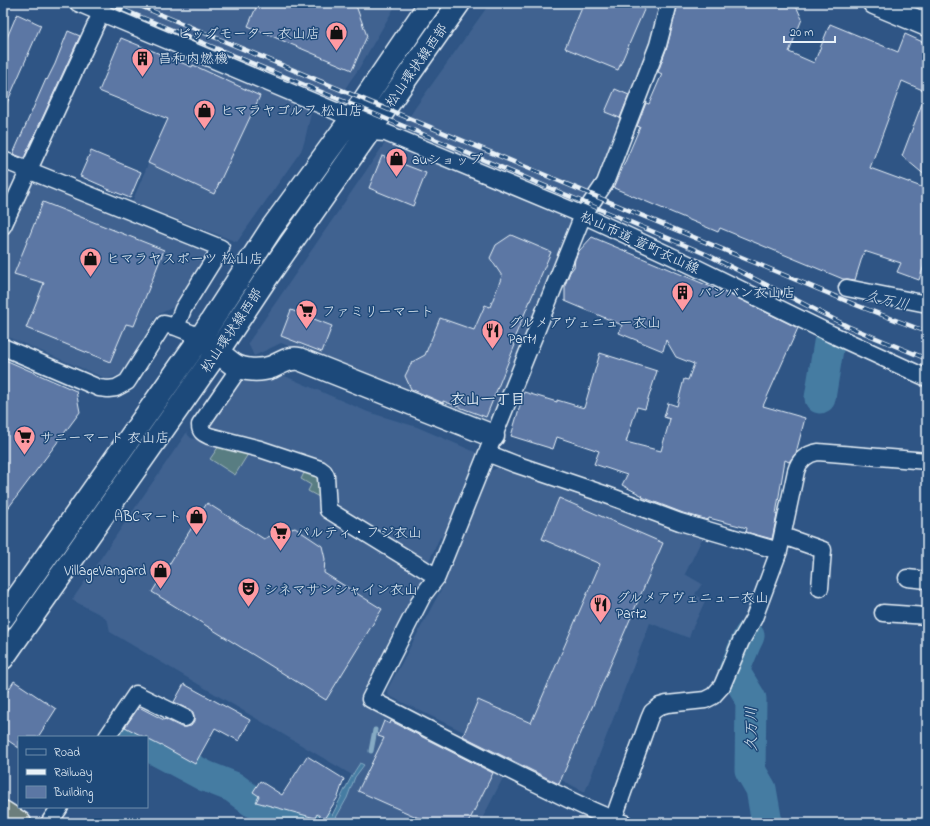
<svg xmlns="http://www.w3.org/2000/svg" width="930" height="826" font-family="'Indie Flower','Klee One',sans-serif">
  <rect width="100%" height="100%" fill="#2f5585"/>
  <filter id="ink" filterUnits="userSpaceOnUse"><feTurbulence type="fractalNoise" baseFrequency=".025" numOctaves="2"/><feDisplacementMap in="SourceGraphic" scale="8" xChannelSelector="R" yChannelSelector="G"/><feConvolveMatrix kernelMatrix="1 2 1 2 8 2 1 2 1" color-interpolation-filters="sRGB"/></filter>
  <g filter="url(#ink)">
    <!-- built -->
    <path fill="#3f6290" d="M105 3H397L358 70 350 81 336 103 104 6Z
      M490 3H665L647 64 582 207 401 130 415 108Z
      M192 60 312 110 304 143 301 151 237 242 132 202Z
      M385 143 502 189 571 219 573 223 494 417 486 424 281 343 254 356 248 343Z
      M32 173 206 243 208 254 178 305 157 315 123 374 107 379 3 335V237Z
      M285 376 368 412 417 427 473 451 477 453 443 538 440 537 428 563 336 507 334 470 333 467 330 464 212 430 210 423 236 383Z
      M187 432 188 435 191 438 314 474 318 481 320 516 424 579 360 699 507 770 480 823H333L347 798 355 777 364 765 360 763 352 775 110 632 108 622 103 616 72 600Z
      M502 466 704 535 685 574 702 584 695 594 705 601 692 629 689 638 650 623 585 792 514 756 389 696 387 690 443 586 490 471Z"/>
    <!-- green -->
    <path fill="#597d82" stroke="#a0b7bd" d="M219 446 248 454 235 475 210 459Z
      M305 471 317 477 319 497 308 491 311 485 301 479Z"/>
    <!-- water -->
    <path fill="#457ca2" stroke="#86abc4" d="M360 763 364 765 355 777 347 798 333 823H328C339 803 347 782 360 763Z
      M235 785C248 794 262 805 279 810 295 814 312 816 327 823H303L291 821 277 816 251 805 230 790Z"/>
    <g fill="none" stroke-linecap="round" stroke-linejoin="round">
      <!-- stream -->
      <path stroke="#86abc4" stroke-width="5" d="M371 751 375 730"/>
      <!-- river -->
      <path stroke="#457ca2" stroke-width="31" d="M820 398 829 343
        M749 636 746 642 734 671 751 699 750 770 761 789 767 823
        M121 731 133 737
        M147 745 205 776 233 787 253 802 264 807 277 813 319 823"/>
    </g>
    <!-- building -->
    <path fill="#5c77a4" stroke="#e8f1f8" d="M258 3H355L367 36 352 70 248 26Z
      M584 3H647L618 70 565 48Z
      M678 3H784L797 8 802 19 789 52 814 63 830 24 898 52 905 34 927 44V92L902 81 870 168 927 189V257L919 280 897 272 901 263 864 251 855 280 848 279H843L720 228 718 232 614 188 640 127 637 126 646 103 649 104 662 74 658 72 667 47Z
      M17 14 41 25 3 112V47Z
      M68 31 80 36 24 158 13 154 46 79 47 80 55 64Z
      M121 38 192 67 193 65 260 96 214 194 148 163 168 119 99 91Z
      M615 89 629 95 620 118 605 112Z
      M926 93 927 94V177L902 156Z
      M91 151 141 172 130 198 105 188V187L80 176Z
      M382 156 426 173 413 206 369 188Z
      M43 202 164 250 134 326 126 324 110 362 26 328 44 283 14 274Z
      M511 235 551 252 512 343 515 345 486 417 443 401V403L411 389 405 376 412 362 425 355 440 318 474 330 485 305 490 307 502 276 490 258 496 245Z
      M592 237 735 297 798 328 763 406 805 418 796 453 789 462 785 460 776 514 777 515 772 539 746 532 747 528 709 518 708 520 683 513 642 497 643 496 622 485 627 475 594 464 599 451 557 437 553 449 511 436 524 392 557 402V400L584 408 600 353 657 371 645 409 637 407 626 442 661 451 670 419 664 417 668 403 677 406 684 379 688 380 694 364 676 357 666 340 663 351 619 333 622 325 565 301V285L570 272 574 267 575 259 579 251Z
      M291 310 332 326 322 352 281 336Z
      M3 359 76 391 80 412 3 515Z
      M559 498 663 543 559 784 463 736 478 700 531 723 600 564 542 539Z
      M207 503 264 539 274 534 295 528 322 546 325 559 324 573 382 609 326 700 152 592Z
      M14 681 56 709 38 737H19V748L3 737V699Z
      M184 684 250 720 239 741 215 728 195 764 161 745V746L147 739V737H144L125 727 139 707 164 720 165 719 181 727H185L191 726 194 722V718L193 712 189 709 174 702Z
      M384 721 390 724 391 721 493 773 468 823H430L358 791 384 738 378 736Z
      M307 756 344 779 338 797 324 819 317 814 315 818 256 802 259 796 253 792 260 781 282 795Z"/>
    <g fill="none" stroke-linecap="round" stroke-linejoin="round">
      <defs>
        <path id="street" d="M78 3 352 118
          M369 132 386 133 583 215 697 268 831 334 927 378
          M3 160 221 248 183 309 176 327
          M3 226 101 13 103 3
          M847 288 927 304
          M3 347 99 388 108 389 116 388 127 382 129 379 164 324 176 327 201 337
          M240 367 200 425C200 432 203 433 209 436L260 449 320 469 324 472 326 476 328 510 437 577
          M487 453 515 464 604 494 680 522 779 551
          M783 536 823 550 820 588
          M907 578 927 580
          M883 613 927 616
          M107 737 136 694 185 718
          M49 823 60 807
          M612 823 649 719 652 712 660 706 667 704 705 700 713 696 722 686 741 641 754 618 779 551 796 471C799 460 807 454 818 452L927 461
          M624 823C593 813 563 796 533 782 478 755 424 727 370 699L423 595 437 577 583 215 605 183 658 45 669 3"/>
        <path id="secondary" d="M874 3 927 25
          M206 342C215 349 223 357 233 364 243 371 261 371 272 367 281 363 289 357 299 359L493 436
          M3 618 201 337 271 229 352 118 430 3
          M3 658 218 351 265 280 459 3"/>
        <path id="highway" d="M3 812 20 823"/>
      </defs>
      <!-- street casing -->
      <use href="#street" stroke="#e8f1f8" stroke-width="19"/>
      <!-- secondary casing -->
      <use href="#secondary" stroke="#e8f1f8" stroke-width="25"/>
      <!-- highway casing -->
      <use href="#highway" stroke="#e8f1f8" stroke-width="25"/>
      <!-- street -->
      <use href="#street" stroke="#1f4a7a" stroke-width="16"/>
      <!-- secondary -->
      <use href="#secondary" stroke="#1f4a7a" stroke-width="22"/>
      <!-- highway -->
      <use href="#highway" stroke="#6c7e7c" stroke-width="22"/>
      <defs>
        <path id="rail" d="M107 3 413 130 708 255 847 326 927 359
          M133 3 856 305 927 332"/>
      </defs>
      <!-- rail casing -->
      <use href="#rail" stroke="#e8f1f8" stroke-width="4.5"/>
      <!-- rail -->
      <use href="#rail" stroke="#1f4a7a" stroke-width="3" stroke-dasharray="9" stroke-linecap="butt"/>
    </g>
  </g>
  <!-- icons -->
  <defs>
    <symbol id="shop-pin" viewBox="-11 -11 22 30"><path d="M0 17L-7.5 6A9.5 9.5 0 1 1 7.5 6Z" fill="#ff9aa2" stroke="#1f4a7a"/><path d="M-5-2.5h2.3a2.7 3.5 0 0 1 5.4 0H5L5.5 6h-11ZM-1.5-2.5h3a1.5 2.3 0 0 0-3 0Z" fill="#111"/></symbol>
    <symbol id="building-pin" viewBox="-11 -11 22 30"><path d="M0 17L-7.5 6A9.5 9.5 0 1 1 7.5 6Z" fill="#ff9aa2" stroke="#1f4a7a"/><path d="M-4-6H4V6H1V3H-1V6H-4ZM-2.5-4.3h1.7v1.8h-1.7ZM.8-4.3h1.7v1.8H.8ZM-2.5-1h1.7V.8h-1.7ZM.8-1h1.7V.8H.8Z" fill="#111"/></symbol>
    <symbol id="supermarket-pin" viewBox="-11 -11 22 30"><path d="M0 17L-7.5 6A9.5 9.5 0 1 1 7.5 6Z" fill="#ff9aa2" stroke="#1f4a7a"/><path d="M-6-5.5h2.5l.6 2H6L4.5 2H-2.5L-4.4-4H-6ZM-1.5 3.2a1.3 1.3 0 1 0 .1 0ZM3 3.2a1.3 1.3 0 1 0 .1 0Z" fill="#111"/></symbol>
    <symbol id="restaurant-pin" viewBox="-11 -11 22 30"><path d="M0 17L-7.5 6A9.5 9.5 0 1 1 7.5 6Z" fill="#ff9aa2" stroke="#1f4a7a"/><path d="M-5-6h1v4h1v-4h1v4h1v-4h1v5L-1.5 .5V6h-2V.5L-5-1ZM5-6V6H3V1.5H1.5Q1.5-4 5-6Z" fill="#111"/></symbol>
    <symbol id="theatre-pin" viewBox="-11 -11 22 30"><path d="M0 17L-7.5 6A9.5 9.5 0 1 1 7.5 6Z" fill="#ff9aa2" stroke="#1f4a7a"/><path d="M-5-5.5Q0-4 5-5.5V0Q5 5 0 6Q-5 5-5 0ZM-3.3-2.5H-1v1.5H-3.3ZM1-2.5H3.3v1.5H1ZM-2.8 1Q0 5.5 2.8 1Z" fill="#111"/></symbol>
  </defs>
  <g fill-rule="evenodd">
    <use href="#shop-pin" x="324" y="20" width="25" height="34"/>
    <use href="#building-pin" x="130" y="46" width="25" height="34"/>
    <use href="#shop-pin" x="192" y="98" width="25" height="34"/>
    <use href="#shop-pin" x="384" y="146" width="25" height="34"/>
    <use href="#shop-pin" x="78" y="246" width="25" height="34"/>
    <use href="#building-pin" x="670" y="280" width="25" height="34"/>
    <use href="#supermarket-pin" x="294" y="298" width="25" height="34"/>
    <use href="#restaurant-pin" x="480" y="318" width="25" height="34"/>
    <use href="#supermarket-pin" x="12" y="424" width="25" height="34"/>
    <use href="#shop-pin" x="184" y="504" width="25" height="34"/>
    <use href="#supermarket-pin" x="268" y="520" width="25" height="34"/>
    <use href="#shop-pin" x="148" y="558" width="25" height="34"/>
    <use href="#theatre-pin" x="236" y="576" width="25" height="34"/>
    <use href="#restaurant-pin" x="588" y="592" width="25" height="34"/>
  </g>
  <g text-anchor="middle" stroke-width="3" stroke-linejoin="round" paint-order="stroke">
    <!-- poi labels -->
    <g font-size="14" fill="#e8f1f8" stroke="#1f4a7a" text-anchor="start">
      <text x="320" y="38" text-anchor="end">ビッグモーター 衣山店</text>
      <text x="158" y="63">昌和内燃機</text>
      <text x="220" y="115">ヒマラヤゴルフ 松山店</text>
      <text x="412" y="164">auショップ</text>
      <text x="106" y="263">ヒマラヤスポーツ 松山店</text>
      <text x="698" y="297">バンバン衣山店</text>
      <text x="322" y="316">ファミリーマート</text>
      <text x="508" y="327">グルメアヴェニュー衣山<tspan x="508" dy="16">Part1</tspan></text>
      <text x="40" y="442">サニーマート 衣山店</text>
      <text x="182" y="521" text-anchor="end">ABCマート</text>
      <text x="296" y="537">パルティ・フジ衣山</text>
      <text x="146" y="575" text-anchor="end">VillageVangard</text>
      <text x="264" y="594">シネマサンシャイン衣山</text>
      <text x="616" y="602">グルメアヴェニュー衣山<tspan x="616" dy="16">Part2</tspan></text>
    </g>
    <!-- street labels -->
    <g font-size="14" fill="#e8f1f8" stroke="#1f4a7a">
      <text transform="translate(416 65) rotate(-55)" y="5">松山環状線西部</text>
      <text transform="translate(640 242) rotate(25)" y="5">松山市道 萱町衣山線</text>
      <text transform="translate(231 330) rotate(-56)" y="5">松山環状線西部</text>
    </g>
    <!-- water labels -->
    <g font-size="15" font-style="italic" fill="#d0dfeb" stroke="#1f4a7a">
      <text transform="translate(887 300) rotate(13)" y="5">久万川</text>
      <text transform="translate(751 729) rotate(-90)" y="5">久万川</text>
    </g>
    <!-- neighbourhood labels -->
    <g font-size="15" font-weight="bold" fill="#e8f1f8" stroke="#1f4a7a">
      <text x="488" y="404">衣山一丁目</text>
    </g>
  </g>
  <!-- margin -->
  <rect width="930" height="826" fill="none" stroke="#1f4a7a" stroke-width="16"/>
  <rect x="8" y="8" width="914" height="810" fill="none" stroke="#e8f1f8" stroke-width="1.5" filter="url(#ink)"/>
  <!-- legend -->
  <rect x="18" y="736" width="130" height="72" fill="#1f4a7a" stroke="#6f8dac"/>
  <rect x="26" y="749" width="20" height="6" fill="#1f4a7a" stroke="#6f8dac"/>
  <text x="54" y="756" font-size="12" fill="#e8f1f8">Road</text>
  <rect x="26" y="769" width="20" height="6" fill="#e8f1f8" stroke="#6f8dac"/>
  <text x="54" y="776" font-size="12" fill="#e8f1f8">Railway</text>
  <rect x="26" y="786" width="20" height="12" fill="#5c77a4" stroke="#6f8dac"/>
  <text x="54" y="796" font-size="12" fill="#e8f1f8">Building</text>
  <!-- scale -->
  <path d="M784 36v6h51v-6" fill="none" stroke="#e8f1f8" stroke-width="2"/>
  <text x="790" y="36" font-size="12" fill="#e8f1f8" stroke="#1f4a7a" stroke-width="3" paint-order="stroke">20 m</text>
</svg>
